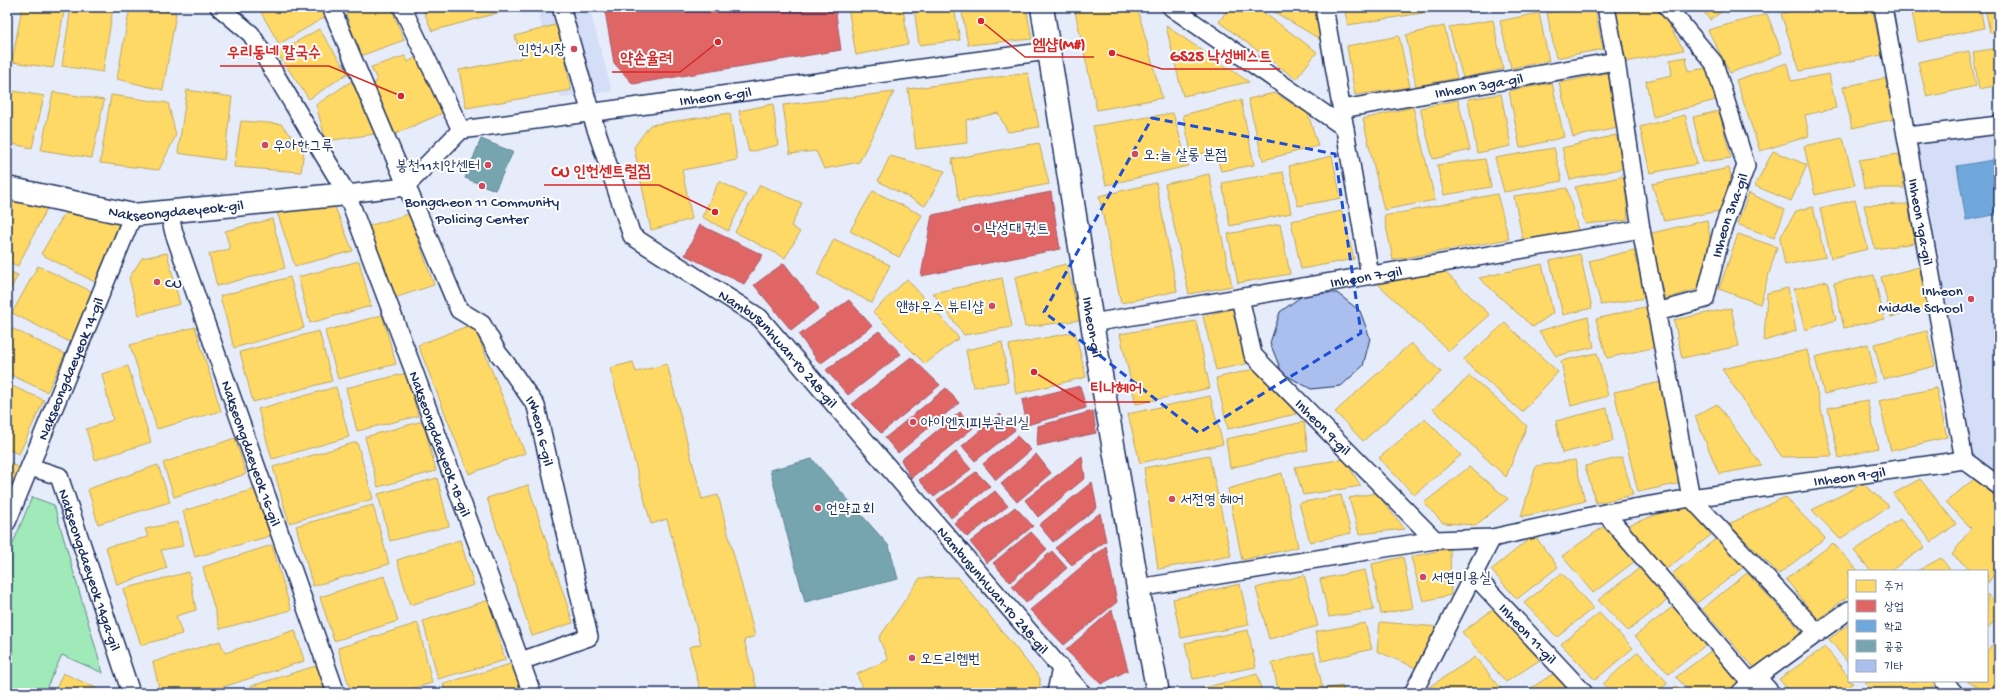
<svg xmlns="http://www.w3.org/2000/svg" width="2006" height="700" font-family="'Gochi Hand','Poor Story',sans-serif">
  <rect width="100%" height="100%" fill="#e6ecfa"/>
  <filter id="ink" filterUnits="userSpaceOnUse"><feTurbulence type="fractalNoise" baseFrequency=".025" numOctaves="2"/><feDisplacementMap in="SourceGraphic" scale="8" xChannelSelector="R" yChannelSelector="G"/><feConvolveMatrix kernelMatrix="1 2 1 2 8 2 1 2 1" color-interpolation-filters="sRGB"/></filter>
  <g filter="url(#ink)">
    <!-- built -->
    <path fill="#d4def6" d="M537 7H589L612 91 561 98Z
      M1999 128V478L1971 458 1914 140Z"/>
    <!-- green -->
    <path fill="#a0e9b8" stroke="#5e8c8b" d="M32 497 54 505 103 673 62 655 44 693H7V558Z"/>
    <!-- homes -->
    <path fill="#ffd966" stroke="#bba664" d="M22 7H65L53 68 12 62Z
      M71 7H113L103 72 62 66Z
      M130 7H147L176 13 163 90 117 79Z
      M258 7H322L327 16 279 44Z
      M344 7H391L404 40 360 56Z
      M422 7H499L501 12 432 31Z
      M848 7H903L908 44 856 55Z
      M914 7H954L960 40 919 45Z
      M961 7H1026L1032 39 968 45Z
      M1074 7H1137L1162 98 1097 110Z
      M1229 7H1256L1317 52 1296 79 1219 22Z
      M1272 7H1317L1323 41 1273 11Z
      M1344 7H1446L1447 9 1348 25Z
      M1578 7H1594L1603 49 1556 58 1547 13Z
      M1615 7H1658L1684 50 1626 62Z
      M1700 7H1728L1710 20Z
      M1807 7H1872L1882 55 1800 71 1781 14Z
      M1911 7H1980L1984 28 1918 42Z
      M1985 7H1999V31L1990 33Z
      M1539 13 1549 61 1511 68 1500 21Z
      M1767 14 1782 53 1730 73 1708 30Z
      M1493 20 1503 69 1463 78 1449 27Z
      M559 24 571 90 466 108 459 70 521 58 515 36Z
      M1166 26 1249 82 1183 96Z
      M1444 26 1457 78 1416 86 1406 35Z
      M319 29 348 73 309 99 277 53Z
      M1399 36 1410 87 1355 95 1347 46Z
      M1999 48V85L1979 89 1973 52Z
      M1969 51 1976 86 1927 97 1918 62Z
      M420 55 445 112 395 134 373 86 377 80 371 67 405 56 408 62Z
      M1686 57 1688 71 1708 68 1719 99 1653 117 1646 81 1672 75 1670 60Z
      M1787 63 1791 81 1829 74 1836 108 1805 115 1809 136 1760 151 1736 80Z
      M1028 73 1039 127 1008 132 998 113 966 120 967 143 916 149 908 89Z
      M1608 73 1618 128 1573 137 1559 83Z
      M1885 78 1895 119 1852 128 1843 87Z
      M353 80 375 134 326 141 316 105Z
      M1552 83 1564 137 1520 148 1509 91Z
      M7 90 44 96 32 148 7 143Z
      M187 90 232 97 224 160 178 153Z
      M53 92 104 100 92 158 41 150Z
      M894 92 859 162 824 169 816 151 790 154 783 105Z
      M1275 93 1308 114 1318 146 1263 160 1248 99Z
      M1501 94 1511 146 1477 153 1468 99Z
      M111 95 168 103 176 135 159 170 100 163Z
      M1241 100 1254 165 1221 171 1215 151 1192 156 1183 115Z
      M1458 100 1470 150 1433 159 1420 108Z
      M773 104 778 145 749 152 739 111Z
      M1413 107 1435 200 1384 210 1363 119Z
      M1719 111 1731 158 1703 162 1693 117Z
      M730 113 737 160 682 170 692 219 651 230 634 147 650 125Z
      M1173 113 1188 166 1106 185 1093 126Z
      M1685 115 1697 164 1650 173 1640 127Z
      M241 121 281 124 304 150 301 172 234 167Z
      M1616 135 1624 168 1570 180 1562 148Z
      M1843 138 1855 185 1815 195 1804 146Z
      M1039 143 1049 184 959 201 952 159Z
      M1554 148 1562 181 1504 192 1495 158Z
      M1773 151 1807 165 1791 201 1755 186Z
      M1899 154 1904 188H1864L1859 160Z
      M890 156 945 171 925 206 878 181Z
      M1332 156 1341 198 1298 206 1289 166Z
      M1485 159 1491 187 1444 195 1437 165Z
      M1729 168 1733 184 1719 211 1664 221 1652 184Z
      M1283 172 1291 213 1230 226 1222 183Z
      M1209 174 1232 286 1189 294 1165 184Z
      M1625 176 1628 220 1585 224 1575 187Z
      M719 181 746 195 728 231 702 217Z
      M1156 183 1177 291 1121 303 1099 196Z
      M760 185 802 203 791 226 800 232 785 258 735 232Z
      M1567 188 1578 231 1523 241 1514 196Z
      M873 191 922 215 899 257 850 231Z
      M1749 193 1785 210 1774 238 1737 224Z
      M1497 194 1509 239 1393 260 1384 216Z
      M7 196 48 206 18 266 7 261Z
      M1855 200 1868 249 1831 258 1820 208Z
      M1908 204 1915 243 1875 249 1864 205Z
      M334 205 353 251 295 266 277 212Z
      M1813 207 1825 257 1785 265 1780 238 1796 211Z
      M66 211 120 222 95 282 41 254Z
      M1342 211 1354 259 1301 269 1291 221Z
      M409 214 434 285 391 299 365 227Z
      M272 219 285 268 217 286 209 254 230 249 225 231Z
      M1707 220 1711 243 1698 289 1665 299 1648 234Z
      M1280 224 1290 274 1238 283 1228 234Z
      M1738 234 1777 247 1760 304 1719 289Z
      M834 239 890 265 872 303 817 274Z
      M1634 250 1645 298 1601 305 1589 261Z
      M167 253 180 304 139 315 129 278 142 258Z
      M1580 254 1592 308 1563 315 1550 261Z
      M359 261 371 306 310 323 298 277Z
      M1066 264 1081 320 1025 327 1015 277Z
      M1542 264 1553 313 1533 327 1479 278Z
      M38 266 93 292 72 343 12 313Z
      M1919 267 1929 307 1891 317 1881 277Z
      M7 271 18 275 7 296Z
      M1444 271 1490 315 1449 351 1378 284Z
      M1874 275 1884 319 1844 328 1834 283Z
      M290 277 304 328 234 348 220 296Z
      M1002 278 1012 327 964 335 933 293Z
      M907 279 959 338 925 364 873 312Z
      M1827 281 1836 320 1805 330 1794 289Z
      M1788 288 1796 331 1764 341 1767 293Z
      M1648 306 1656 347 1607 358 1596 319Z
      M1235 308 1250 363 1216 370 1203 316Z
      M1731 308 1739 346 1682 358 1674 320Z
      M382 315 396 364 338 379 325 331Z
      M1588 317 1594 347 1556 356 1539 331Z
      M1196 321 1210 388 1136 404 1120 334Z
      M1505 323 1558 372 1522 412 1463 360Z
      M473 324 525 453 469 474 418 345Z
      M7 326 65 354 47 392 7 373Z
      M195 327 221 411 157 429 130 345Z
      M319 331 332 381 253 402 240 352Z
      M1927 331 1935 366 1883 379 1874 344Z
      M1075 332 1086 377 1016 394 1009 345Z
      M1002 342 1008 382 973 387 966 350Z
      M1411 343 1441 372 1363 441 1335 412Z
      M1868 344 1876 382 1824 394 1815 357Z
      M1807 350 1832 456 1782 457 1722 369Z
      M1597 353 1608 396 1571 406 1561 361Z
      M633 362 636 372 667 364 702 499 718 495 755 636 744 640 758 693H701L689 647 701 644 667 519 651 524 610 368Z
      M128 366 151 442 95 460 86 429 113 420 102 374Z
      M1259 368 1296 414 1228 429 1216 378Z
      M407 373 418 416 357 431 346 388Z
      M1470 376 1527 426 1506 477 1433 409Z
      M1661 382 1681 483 1638 492 1614 392Z
      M7 384 44 400 19 454 7 449Z
      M336 387 349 437 272 459 258 409Z
      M1936 388 1947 437 1891 451 1879 401Z
      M1210 396 1223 444 1140 463 1128 414Z
      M1867 400 1878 448 1839 458 1828 408Z
      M1717 404 1762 466 1719 474 1695 416Z
      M1607 408 1613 441 1562 453 1556 421Z
      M1425 419 1461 455 1414 495 1379 458Z
      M423 421 436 471 378 487 365 437Z
      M1304 422 1308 450 1230 468 1226 439Z
      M235 438 246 474 174 497 163 463Z
      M357 442 373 499 289 523 273 467Z
      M1209 455 1231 556 1158 569 1144 468Z
      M1622 457 1633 495 1596 503 1585 466Z
      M1344 459 1361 486 1303 495 1295 467Z
      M1575 460 1585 501 1521 517 1536 466Z
      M7 462 20 468 7 495Z
      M158 465 170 502 98 524 88 489Z
      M1469 467 1508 499 1476 525 1443 523 1424 503Z
      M1282 473 1298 547 1242 560 1228 489Z
      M437 478 449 526 390 541 378 494Z
      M1920 479 1956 524 1932 542 1893 494Z
      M1974 479 1999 499V567L1988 583 1987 571H1973L1952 555 1971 528 1946 502Z
      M1863 484 1889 506 1840 539 1812 510Z
      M528 485 573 623 532 636 487 498Z
      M255 489 270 536 195 557 183 511Z
      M1376 493 1405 529 1359 534 1349 498Z
      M1341 495 1351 533 1310 542 1299 503Z
      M1785 497 1825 538 1779 574 1729 524Z
      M1686 504 1711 535 1665 570 1626 526Z
      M373 505 389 564 313 586 296 526Z
      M1900 519 1925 547 1890 571H1871L1854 551Z
      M178 522 183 546 161 550 167 568 117 585 106 547 148 537 145 529Z
      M1603 527 1635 561 1593 593 1562 556Z
      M1534 535 1558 567 1517 599 1491 570Z
      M1718 537 1745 566 1697 603 1672 574Z
      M460 540 474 585 410 605 397 560Z
      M1833 543 1858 571H1849V595L1818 620 1786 579Z
      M272 545 291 610 220 629 203 567Z
      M1450 548 1451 595 1423 601 1411 557Z
      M1403 557 1413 608 1381 614 1372 564Z
      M1941 558 1951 571H1917Z
      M1641 567 1670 598 1628 631 1598 600Z
      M1365 570 1374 610 1329 617 1320 579Z
      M189 572 196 610 176 616 182 634 141 645 123 589Z
      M1562 573 1593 608 1557 637 1524 603Z
      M1747 573 1803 633 1755 669 1702 609Z
      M1304 575 1318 626 1269 639 1256 588Z
      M384 576 398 621 334 641 320 597Z
      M958 577 1040 678V693H864L857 674 888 660 879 638 920 578Z
      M1240 584 1249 625 1181 638 1173 599Z
      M1987 594 1999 605V615L1987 629Z
      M489 600 505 660 438 679 423 621Z
      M1675 605 1708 643 1669 674 1635 636Z
      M1495 608 1543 658 1506 682 1462 632Z
      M1599 613 1633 648 1595 680 1561 644Z
      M1380 622 1438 627 1416 668 1377 651Z
      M418 623 432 683 395 693H351L338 648Z
      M1365 623 1372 649 1322 661 1315 632Z
      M1849 624V664L1829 639Z
      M295 630 304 661 204 693H160L153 662 220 641 225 653Z
      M1248 630 1256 667 1193 679 1185 643Z
      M1999 637V693H1986L1967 681H1987V651Z
      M1825 647 1849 677V681L1853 683 1840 693H1791L1779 679Z
      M1712 650 1741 681 1726 693H1691L1676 677Z
      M1314 652 1323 689 1342 686 1345 693H1279L1272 663Z
      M1638 652 1668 683 1656 693H1613L1603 684Z
      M1475 657 1505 693H1434L1429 687Z
      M514 663 521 693H446L443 684Z
      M319 665 327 693H253L251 686Z
      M63 673 96 688 94 693H54Z
      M1554 673 1573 693H1524Z
      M1257 674 1262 693H1201L1200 689Z
      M1933 681 1936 684 1924 693H1873L1865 682Z
      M1676 686 1682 693H1667Z"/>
    <!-- shops -->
    <path fill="#e06666" stroke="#a55664" d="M628 7H835L841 50 633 84 614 63 605 11Z
      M1051 192 1060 249 921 276 932 215Z
      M700 225 763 255 744 284 685 255Z
      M784 263 819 308 791 330 754 285Z
      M849 300 872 326 820 364 799 335Z
      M879 331 901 354 848 395 826 370Z
      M911 357 940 385 881 433 852 404Z
      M1080 386 1086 408 1027 425 1022 400Z
      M946 388 959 403 898 453 885 438Z
      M1093 411 1096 433 1037 446 1038 426Z
      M960 412 973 428 911 478 901 460Z
      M1000 414 1015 430 975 461 962 446Z
      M1017 436 1031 450 996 480 983 464Z
      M956 452 971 469 934 497 919 480Z
      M1036 454 1051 473 1017 502 1001 484Z
      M1082 456 1085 478 1038 517 1025 500Z
      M976 472 990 486 951 518 937 500Z
      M1092 482 1097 508 1053 542 1039 525Z
      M995 491 1008 506 967 537 954 523Z
      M1015 507 1033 526 987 563 970 542Z
      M1100 513 1106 541 1072 565 1055 548Z
      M1031 532 1047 549 1010 582 993 563Z
      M1106 546 1117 602 1064 645 1030 610Z
      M1052 551 1067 568 1026 603 1012 586Z
      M1112 610 1128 670 1101 684 1066 650Z"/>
    <!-- schools -->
    <path fill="#6fa8dc" stroke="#5684b6" d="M1999 159V214L1966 220 1957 166Z"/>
    <!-- public -->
    <path fill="#76a5af" stroke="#5b8297" d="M481 139 513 152 495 190 465 178Z
      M812 459 889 546 898 579 805 602 770 470Z"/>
    <!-- building -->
    <path fill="#abbfee" stroke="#1b2f5e" d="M1306 293H1337L1360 311 1370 338 1363 366 1341 386 1311 389 1282 373 1270 343 1280 312Z"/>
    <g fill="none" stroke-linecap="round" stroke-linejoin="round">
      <defs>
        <g id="lane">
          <path id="s1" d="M219 7 251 34 347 194 412 366 532 693"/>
          <path id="s2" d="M331 7 459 310 482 324 498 353 506 363 536 406 589 637 521 661"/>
          <path d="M402 7 461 130"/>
          <path id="s3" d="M561 7 591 114 632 236 760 318 1082 693"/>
          <path d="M1171 7 1345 128"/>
          <path d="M1324 7 1370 275"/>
          <path d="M1606 7 1616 61 1641 229 1691 498 1818 633"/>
          <path id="s4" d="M1883 7 1964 460"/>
          <path id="s5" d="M1342 109 1616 61"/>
          <path d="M1907 136 1999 125"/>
          <path id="s6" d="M347 194 405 187 461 130 1048 51"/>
          <path id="s7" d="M169 212 174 233 336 693"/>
          <path id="s8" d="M1240 298 1253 355 1435 540"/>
          <path id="s9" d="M1657 312 1705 299 1722 231 1746 166 1714 63 1667 7"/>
          <path id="s10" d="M1092 323 1641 229"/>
          <path id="s11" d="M30 467 59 476 131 693"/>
          <path d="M1605 513 1751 683"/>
          <path id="s12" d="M7 522 133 215"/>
          <path id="s13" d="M1473 574 1584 693"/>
          <path id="s14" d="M1138 588 1435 540 1492 538 1605 513 1691 498 1964 460 1999 486"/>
          <path d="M1757 677 1771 693"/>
          <path d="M1944 681 1954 693"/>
          <path d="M1056 693 1061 668"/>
          <path d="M1413 693 1492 538"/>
          <path d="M1740 693 1757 677 1849 610"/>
        </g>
        <g id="street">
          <path id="s15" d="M1042 7 1092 323 1138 588 1158 693"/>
          <path id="s16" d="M7 188 133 215 347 194"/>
        </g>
      </defs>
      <!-- lane casing -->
      <use href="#lane" stroke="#1b2f5e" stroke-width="20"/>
      <!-- street casing -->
      <use href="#street" stroke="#1b2f5e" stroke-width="25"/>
      <!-- lane -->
      <use href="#lane" stroke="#fff" stroke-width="17"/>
      <!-- street -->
      <use href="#street" stroke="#fff" stroke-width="22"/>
    </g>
  </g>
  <!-- marked area -->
  <path fill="none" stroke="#1d4ed8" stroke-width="3" stroke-dasharray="8 5" stroke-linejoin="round" d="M1152 118 1335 154 1361 333 1199 433 1044 312Z"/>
  <!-- markers -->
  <g fill="#d1495b" stroke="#fff" stroke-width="1.5">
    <circle cx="574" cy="49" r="4"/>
    <circle cx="265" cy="145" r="4"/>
    <circle cx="1135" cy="154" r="4"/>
    <circle cx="488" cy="165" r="4"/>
    <circle cx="482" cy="186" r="4"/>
    <circle cx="977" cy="228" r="4"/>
    <circle cx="157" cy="282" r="4"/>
    <circle cx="1971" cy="299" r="4"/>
    <circle cx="992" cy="306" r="4"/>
    <circle cx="913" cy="422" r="4"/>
    <circle cx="1172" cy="499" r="4"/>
    <circle cx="818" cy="508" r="4"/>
    <circle cx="1423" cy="577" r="4"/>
    <circle cx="912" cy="658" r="4"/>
  </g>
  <g text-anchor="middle" stroke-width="4" stroke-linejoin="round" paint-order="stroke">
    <!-- poi labels -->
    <g font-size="15" fill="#1b2f5e" stroke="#fff" text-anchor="start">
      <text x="566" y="54" text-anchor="end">인헌시장</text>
      <text x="273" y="150">우아한그루</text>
      <text x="1143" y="159">오:늘 살롱 본점</text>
      <text x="480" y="170" text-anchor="end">봉천11치안센터</text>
      <text x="482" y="206" text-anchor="middle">Bongcheon 11 Community<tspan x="482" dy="17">Policing Center</tspan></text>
      <text x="985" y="233">낙성대 컷트</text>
      <text x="165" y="287">CU</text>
      <text x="1963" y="295" text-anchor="end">Inheon<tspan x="1963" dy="17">Middle School</tspan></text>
      <text x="984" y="311" text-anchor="end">앤하우스 뷰티샵</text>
      <text x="921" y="427">아이엔지피부관리실</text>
      <text x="1180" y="504">서전영 헤어</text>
      <text x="826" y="513">언약교회</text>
      <text x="1431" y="582">서연미용실</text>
      <text x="920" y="663">오드리헵번</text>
    </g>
    <!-- street labels -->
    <g font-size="15" fill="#1b2f5e" stroke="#fff">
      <text dy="5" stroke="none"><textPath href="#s5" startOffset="139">Inheon 3ga-gil</textPath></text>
      <text dy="5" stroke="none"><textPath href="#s6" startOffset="395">Inheon 6-gil</textPath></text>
      <text dy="5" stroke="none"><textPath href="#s16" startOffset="172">Nakseongdaeyeok-gil</textPath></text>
      <text dy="5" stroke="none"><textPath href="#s9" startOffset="137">Inheon 3na-gil</textPath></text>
      <text dy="5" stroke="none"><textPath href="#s4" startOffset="218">Inheon 1ga-gil</textPath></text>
      <text dy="5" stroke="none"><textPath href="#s10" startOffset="278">Inheon 7-gil</textPath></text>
      <text dy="5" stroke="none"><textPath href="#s15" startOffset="324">Inheon-gil</textPath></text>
      <text dy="5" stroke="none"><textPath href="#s3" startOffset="426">Nambusunhwan-ro 248-gil</textPath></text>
      <text dy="5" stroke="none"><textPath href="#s12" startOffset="166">Nakseongdaeyeok 14-gil</textPath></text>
      <text dy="5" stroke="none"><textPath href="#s8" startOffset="159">Inheon 9-gil</textPath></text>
      <text dy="5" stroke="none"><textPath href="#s2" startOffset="479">Inheon 6-gil</textPath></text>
      <text dy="5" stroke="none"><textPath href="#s1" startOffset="495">Nakseongdaeyeok 18-gil</textPath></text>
      <text dy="5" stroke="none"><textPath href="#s7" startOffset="255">Nakseongdaeyeok 16-gil</textPath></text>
      <text dy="5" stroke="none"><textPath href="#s14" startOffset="721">Inheon 9-gil</textPath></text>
      <text dy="5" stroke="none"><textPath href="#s11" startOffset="129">Nakseongdaeyeok 14ga-gil</textPath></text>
      <text dy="5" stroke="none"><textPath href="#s3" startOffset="750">Nambusunhwan-ro 248-gil</textPath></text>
      <text dy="5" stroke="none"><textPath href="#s13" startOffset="81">Inheon 11-gil</textPath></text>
    </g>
  </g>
  <!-- callouts -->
  <path fill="none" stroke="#d62828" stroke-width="1.5" d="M981 21L1025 57H1094M401 96L329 66H220M1112 53L1162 69H1280M718 42L680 72H612M715 212L659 185H544M1034 372L1083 402H1150"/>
  <g fill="#d62828" stroke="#fff" stroke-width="1.5">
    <circle cx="981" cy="21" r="4"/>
    <circle cx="401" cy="96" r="4"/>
    <circle cx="1112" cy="53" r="4"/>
    <circle cx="718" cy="42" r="4"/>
    <circle cx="715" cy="212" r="4"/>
    <circle cx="1034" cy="372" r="4"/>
  </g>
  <g font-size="16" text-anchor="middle" font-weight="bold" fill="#d62828" stroke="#fff" stroke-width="4" stroke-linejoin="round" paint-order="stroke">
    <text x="1059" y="49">엠샵(M#)</text>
    <text x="274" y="57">우리동네 칼국수</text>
    <text x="1221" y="61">GS25 낙성베스트</text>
    <text x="646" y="63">약손율려</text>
    <text x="601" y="176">CU 인헌센트럴점</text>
    <text x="1116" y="393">티나헤어</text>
  </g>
  <!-- margin -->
  <rect width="2006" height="700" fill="none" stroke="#fff" stroke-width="24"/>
  <rect x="12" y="12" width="1982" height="676" fill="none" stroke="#1b2f5e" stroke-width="1.5" filter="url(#ink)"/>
  <!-- legend -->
  <rect x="1848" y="570" width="140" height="112" fill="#ffffff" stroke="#a4acbf"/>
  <rect x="1856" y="580" width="20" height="12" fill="#ffd966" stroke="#a4acbf"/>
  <text x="1884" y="590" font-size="12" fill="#1b2f5e">주거</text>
  <rect x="1856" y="600" width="20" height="12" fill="#e06666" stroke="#a4acbf"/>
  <text x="1884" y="610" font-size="12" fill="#1b2f5e">상업</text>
  <rect x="1856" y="620" width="20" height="12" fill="#6fa8dc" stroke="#a4acbf"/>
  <text x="1884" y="630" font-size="12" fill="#1b2f5e">학교</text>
  <rect x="1856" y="640" width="20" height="12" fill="#76a5af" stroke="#a4acbf"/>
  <text x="1884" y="650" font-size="12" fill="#1b2f5e">공공</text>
  <rect x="1856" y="660" width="20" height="12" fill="#abbfee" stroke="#a4acbf"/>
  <text x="1884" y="670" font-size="12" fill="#1b2f5e">기타</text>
</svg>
